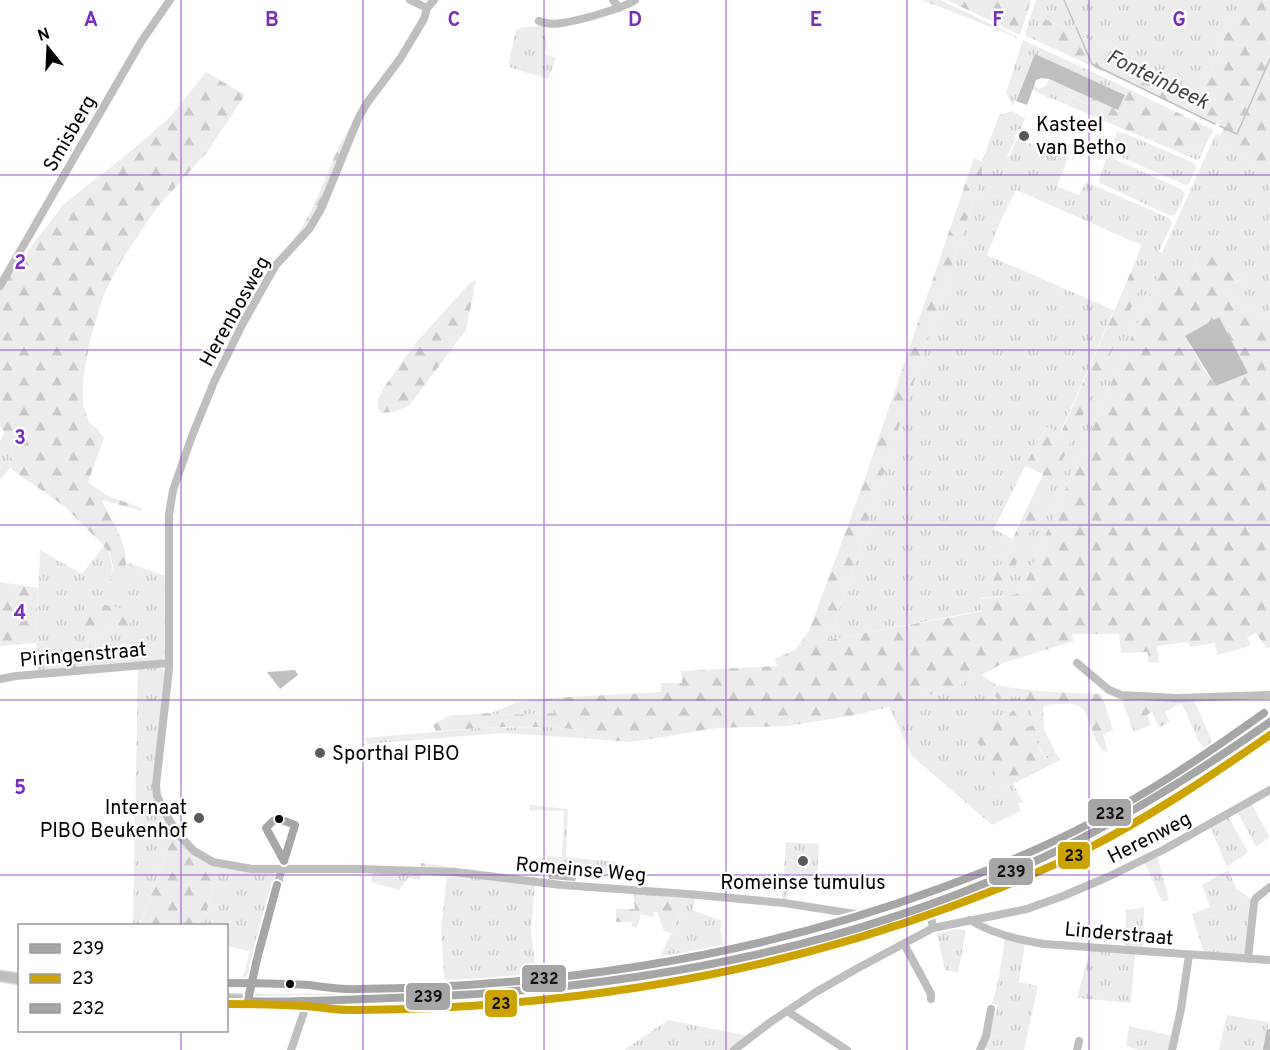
<svg xmlns="http://www.w3.org/2000/svg" width="1270" height="1050" font-family="Overpass,sans-serif">
  <defs>
    <pattern id="grass-tufts" width="24" height="20" patternUnits="userSpaceOnUse" patternTransform="scale(1.5)"><rect width="24" height="20" fill="#ececec"/><path d="M3 7l-1-3M5 7V3M7 7l1-3M15 17l-1-3M17 17v-4M19 17l1-3" fill="none" stroke="#c9c9c9"/></pattern>
    <pattern id="forest-firs" width="22" height="20" patternUnits="userSpaceOnUse" patternTransform="scale(1.5)"><rect width="22" height="20" fill="#ececec"/><path d="M5 1l3.5 6h-7zM16 11l3.5 6h-7z" fill="#c9c9c9"/></pattern>
  </defs>
  <rect width="100%" height="100%" fill="#fff"/>
  <!-- grass -->
  <path fill="url(#grass-tufts)" fill-rule="evenodd" d="M1036 0H1240L1201 94 1041 17 1033 39 1026 37 1025 34Z
    M955 7 1018 37V38L953 12Z
    M543 26 547 45 544 54 556 58 548 79 508 67 516 30 523 27Z
    M1023 40 1118 84 1115 90 1035 55 1013 106 1006 93Z
    M1049 79 1071 89 1069 95 1098 110 1095 117 1032 90 1034 86 1039 89 1047 85Z
    M1012 111 1025 118 1021 129H1018L1014 137 1016 138 1007 157H1009L1017 139 1048 151 1049 150 1068 158 1057 186 1079 195 1086 182 1167 217 1171 220 1172 224 1159 251 1162 253 1216 133 1221 136 1217 145 1270 171V317L1229 301 1225 288 1241 280 1198 254 1190 283 1162 267 1021 592 1014 595 981 598 984 610 829 640 982 175V162L999 115ZM1016 190 1141 245 1134 265 1147 270 993 582 1013 539 994 529 1025 466 1046 427 1060 433 1114 310 987 255 1001 220Z
    M1117 132 1124 133 1194 163 1196 168 1189 184 1185 185 1112 153 1111 150Z
    M1207 142 1200 158 1197 160 1176 151 1200 146Z
    M1110 157 1181 189 1185 194 1176 214 1171 216 1100 183 1099 180 1106 159Z
    M5 432 13 445 10 468 0 480V440Z
    M104 546C112 557 113 566 111 579L125 568V562L166 576 165 657 162 660 96 666 95 635 129 627 85 600 82 632H87L86 659 42 660 43 670 38 671 36 643 40 550 82 574Z
    M159 667 163 669 165 672 155 790 191 850 190 852 172 837 140 925 133 924 138 668Z
    M982 675 996 685 993 694 1024 697 1028 705 1036 724 1025 728 1004 789 1013 784 1023 802 1018 804 1021 811 992 825 912 756 889 707 955 687 976 676Z
    M553 698 555 713 498 715 491 713 517 702Z
    M1175 700H1194L1216 750 1208 755 1198 740 1182 704 1177 705Z
    M549 727 574 729 581 738 502 733 367 744 365 738 478 728Z
    M1044 729 1056 753 1046 759 1032 735Z
    M1251 803 1270 837 1256 847 1237 811Z
    M530 805 568 809 566 857 617 862 615 871 610 874 602 873 596 866 547 863V856L562 857 564 811 529 810Z
    M1228 816 1248 852 1227 867 1210 826Z
    M786 842 819 844 817 876 789 874 787 902 782 901Z
    M1157 855 1169 900 1162 902 1144 861Z
    M218 867 242 871 276 872 249 977 237 982 227 981V978L238 979 244 974 250 951 227 946 226 926H203Z
    M1228 870 1237 889 1251 899 1249 905 1246 950 1245 953 1241 956 1204 953 1192 914 1210 907 1202 885Z
    M374 871 422 873 420 880 408 878 399 890 371 882Z
    M447 874 535 885 531 930 537 984 445 990 441 929Z
    M688 897 696 898 692 910 723 921 720 929 725 954 655 968Z
    M1144 907 1143 949 1125 948 1126 910Z
    M956 929 966 930 958 973 945 970 937 934Z
    M1005 938 1025 944 1019 982 1038 986 1024 1050H990L985 1048 998 1005 992 1004 999 977Z
    M1090 949 1135 954 1131 1003 1077 998Z
    M1227 1015 1269 1022 1264 1050H1219Z
    M668 1020 749 1036 730 1050H624Z
    M1129 1026 1173 1036 1169 1050H1138L1126 1046Z"/>
  <!-- forest -->
  <path fill="url(#forest-firs)" fill-rule="evenodd" d="M921 0H940L955 7 953 12Z
    M947 0H1031L1020 35Z
    M1240 0H1270V171L1216 145 1224 127 1033 39 1041 17 1201 94Z
    M206 72 245 95 207 152 156 209 121 261 104 294 90 340 83 380V404L89 422 96 428 104 438 88 482 108 496 142 508V511L102 500C111 522 130 544 125 568 123 575 119 583 116 590L107 586 111 579 113 566 110 554 104 546 64 506 10 468 13 445 0 426V291L12 271 64 204 131 151 170 117Z
    M1118 84 1214 130 1207 142 1200 146 1176 151 1095 117 1098 110 1068 94 1071 89 1118 110 1125 95 1115 90Z
    M355 119 318 208 307 229 288 247 303 226 312 209 339 146Z
    M974 158 982 162V175L829 640 983 611 981 599 1014 595 1021 592 1162 266 1190 282 1198 254 1201 251 1205 252 1242 271 1244 277 1226 288 1229 301 1270 317V647L1267 648 1256 633 1247 637 1251 645 1237 650 1217 655 1215 643 1190 647 1188 642 1157 646 1159 663 1148 662V652L1121 653 1119 634H1072L1074 641 1003 663 982 675 976 676 955 687 889 707 855 715 788 726 717 728 657 738 630 742 581 738 574 729C528 724 482 728 436 731L433 725 448 716 491 713 498 715 554 713 553 698 661 692V683H682L681 671 777 666 775 659 796 649 809 631 863 484ZM1219 318 1247 373 1216 386 1205 371 1185 337Z
    M1134 265 1148 270 1005 588 992 583 1043 474 1025 466 1046 427 1061 433Z
    M476 280 466 330 409 406 393 412 382 413 378 409V399L383 389 402 362 420 338 470 283Z
    M0 582 38 588 36 643 0 646Z
    M85 600 131 611 129 627 95 635 96 666 43 670 41 660 86 658 87 633 82 632Z
    M996 685C1032 692 1066 693 1102 694L1113 730 1103 735 1107 748V752L1102 751C1080 718 1099 696 1043 706L1044 729 1032 735 1045 759 1056 753 1060 760 1004 789 969 726 1014 711 1025 728 1036 724 1028 705 1024 698 1015 696 998 699 993 694Z
    M1121 699 1175 700 1177 705 1165 712 1170 722 1159 727 1152 712 1147 715 1151 725 1134 732Z
    M172 837C187 850 200 860 218 867L203 925 140 926Z
    M421 863 546 879V882L421 867Z
    M633 892 688 897 671 933 664 931 657 912H654L653 917 641 914 637 928 632 927V922H616V909H635Z"/>
  <!-- water -->
  <path fill="#bfbfbf" d="M1035 54 1125 95 1118 110 1049 79 1042 78 1036 80 1027 105 1016 101Z
    M1219 317 1248 373 1216 386 1185 336Z
    M295 670 298 675 280 689 267 672Z
    M551 865 575 866C578 871 577 876 575 881L549 879 548 868Z"/>
  <g fill="none" stroke-linecap="round" stroke-linejoin="round">
    <!-- stream -->
    <path stroke="#bfbfbf" stroke-width="1.5" d="M1064 0 1074 23
      M1076 27 1092 64 1215 124
      M1220 126 1237 134 1270 59"/>
    <defs>
      <path id="major" d="M0 976 20 979
        M226 999C284 1003 340 1000 398 998 496 996 593 987 689 968 711 964 733 961 755 956 776 950 797 944 819 938 901 916 981 889 1057 851 1132 814 1202 770 1270 722"/>
    </defs>
    <!-- major casing -->
    <use href="#major" stroke="#dbdbdb" stroke-width="13"/>
    <!-- minor -->
    <path stroke="#bebebe" stroke-width="8" d="M410 0 427 8
      M434 0 427 8 424 19 400 59 367 103 358 119 322 207 310 228 276 265 269 277 242 325 214 382 192 436 173 490 169 515V669L156 785 157 796 168 818 180 836 194 851 213 862 252 869H359L454 872 561 885 688 894 784 903 868 916 872 924
      M613 0 619 8
      M539 21C546 24 555 24 562 23 577 21 625 8 635 0
      M0 286 141 42 170 0
      M1077 663 1109 690 1121 695 1177 698 1270 695
      M0 679 16 676 169 663
      M929 905 933 928
      M970 920C992 934 1019 940 1044 944L1270 960
      M904 944 931 994V999
      M1248 959 1254 902 1256 898 1270 887
      M248 1001 256 965 282 868
      M787 1011 847 1050
      M291 1050 305 1009
      M734 1050 772 1021 816 992 858 968 933 928 1027 909 1063 896 1110 876 1163 850 1270 790
      M980 1050 986 1036 991 1009
      M1077 1050 1079 1041
      M1172 1050 1181 1009 1189 955
      M1267 1050 1270 1033"/>
    <!-- major -->
    <use href="#major" stroke="#bebebe" stroke-width="10"/>
    <defs>
      <path id="bus-1" d="M279 819 295 825 284 861 266 828 273 821Z
        M277 885 256 963 248 1001C295 1003 342 1000 389 998 607 992 827 956 1027 865 1113 826 1193 776 1270 722
        M249 994 260 947 277 885"/>
      <path id="bus-2" d="M226 1004C252 1004 278 1004 304 1006 322 1007 340 1011 359 1010 560 1008 761 977 950 907 996 890 1043 871 1087 849 1151 816 1211 776 1270 735"/>
      <path id="bus-3" d="M226 983C254 983 282 983 309 985 325 987 342 990 358 989 556 987 755 957 941 888 987 871 1033 852 1077 830 1143 797 1204 756 1264 713"/>
    </defs>
    <!-- bus-1 casing -->
    <use href="#bus-1" stroke="#fff" stroke-width="12"/>
    <!-- bus-2 casing -->
    <use href="#bus-2" stroke="#fff" stroke-width="12"/>
    <!-- bus-3 casing -->
    <use href="#bus-3" stroke="#fff" stroke-width="12"/>
    <!-- bus-1 -->
    <use href="#bus-1" stroke="#a6a6a6" stroke-width="8"/>
    <!-- bus-2 -->
    <use href="#bus-2" stroke="#cca300" stroke-width="8"/>
    <!-- bus-3 -->
    <use href="#bus-3" stroke="#a6a6a6" stroke-width="8"/>
  </g>
  <!-- grid -->
  <path fill="none" stroke="#7b2cbf" stroke-width="1.5" stroke-opacity="0.55" d="M181 0V926M363 0V1050M544 0V1050M726 0V1050M907 0V1050M1089 0V1050M0 175H1270M0 350H1270M0 525H1270M0 700H1270M0 875H1270M181 1030V1050"/>
  <!-- markers -->
  <g fill="#595959" stroke="#fff" stroke-width="2">
    <circle cx="1024" cy="136" r="6"/>
    <circle cx="320" cy="753" r="6"/>
    <circle cx="199" cy="818" r="6"/>
    <circle cx="803" cy="861" r="6"/>
  </g>
  <g fill="#000" stroke="#fff" stroke-width="2">
    <circle cx="279" cy="819" r="5"/>
    <circle cx="290" cy="984" r="5"/>
  </g>
  <g text-anchor="middle" stroke-width="4.5" stroke-linejoin="round" paint-order="stroke">
    <!-- poi labels -->
    <g font-size="20" fill="#000" stroke="#fff" text-anchor="start">
      <text x="1036" y="131">Kasteel<tspan x="1036" dy="23">van Betho</tspan></text>
      <text x="332" y="760">Sporthal PIBO</text>
      <text x="187" y="814" text-anchor="end">Internaat<tspan x="187" dy="23">PIBO Beukenhof</tspan></text>
      <text x="803" y="889" text-anchor="middle">Romeinse tumulus</text>
    </g>
    <!-- street labels -->
    <g font-size="20" fill="#000" stroke="#fff">
      <text transform="translate(69 133) rotate(-60)" y="7">Smisberg</text>
      <text transform="translate(234 311) rotate(-61)" y="7">Herenbosweg</text>
      <text transform="translate(83 654) rotate(-5)" y="7">Piringenstraat</text>
      <text transform="translate(1149 837) rotate(-27)" y="7">Herenweg</text>
      <text transform="translate(581 869) rotate(5)" y="7">Romeinse Weg</text>
      <text transform="translate(1119 933) rotate(5)" y="7">Linderstraat</text>
    </g>
    <!-- water labels -->
    <g font-size="21" font-style="italic" fill="#444" stroke="#fff">
      <text transform="translate(1158 79) rotate(26)" y="7">Fonteinbeek</text>
    </g>
  </g>
  <g font-size="20" text-anchor="middle" font-weight="bold" fill="#7b2cbf" stroke="#fff" stroke-width="4.5" stroke-linejoin="round" paint-order="stroke">
    <text x="91" y="26">A</text>
    <text x="272" y="26">B</text>
    <text x="454" y="26">C</text>
    <text x="635" y="26">D</text>
    <text x="816" y="26">E</text>
    <text x="998" y="26">F</text>
    <text x="1179" y="26">G</text>
    <text x="20" y="269">2</text>
    <text x="20" y="444">3</text>
    <text x="20" y="619">4</text>
    <text x="20" y="794">5</text>
  </g>
  <g stroke="#fff" stroke-width="2">
    <rect x="1087" y="798" width="45" height="29" rx="6" fill="#a6a6a6"/>
    <rect x="1057" y="841" width="34" height="29" rx="6" fill="#cca300"/>
    <rect x="988" y="857" width="46" height="29" rx="6" fill="#a6a6a6"/>
    <rect x="521" y="964" width="46" height="29" rx="6" fill="#a6a6a6"/>
    <rect x="405" y="982" width="46" height="29" rx="6" fill="#a6a6a6"/>
    <rect x="484" y="989" width="34" height="29" rx="6" fill="#cca300"/>
  </g>
  <g font-size="16" text-anchor="middle" font-weight="bold" fill="#111">
    <text x="1110" y="819">232</text>
    <text x="1074" y="861">23</text>
    <text x="1011" y="877">239</text>
    <text x="544" y="984">232</text>
    <text x="428" y="1002">239</text>
    <text x="501" y="1009">23</text>
  </g>
  <!-- legend -->
  <rect x="18" y="924" width="210" height="108" fill="#ffffff" stroke="#999999" stroke-width="1.5"/>
  <rect x="30" y="944" width="30" height="9" fill="#a6a6a6" stroke="#999999" stroke-width="1.5"/>
  <text x="72" y="954" font-size="18" fill="#000000">239</text>
  <rect x="30" y="974" width="30" height="9" fill="#cca300" stroke="#999999" stroke-width="1.5"/>
  <text x="72" y="984" font-size="18" fill="#000000">23</text>
  <rect x="30" y="1004" width="30" height="9" fill="#a6a6a6" stroke="#999999" stroke-width="1.5"/>
  <text x="72" y="1014" font-size="18" fill="#000000">232</text>
  <!-- north arrow -->
  <g transform="translate(48 48) rotate(342)" stroke="#ffffff" stroke-width="4.5" paint-order="stroke">
  <path d="M0-4.5L10 22L0 15L-10 22Z" fill="#000000"/>
  <text y="-9" font-size="16" font-weight="bold" text-anchor="middle" fill="#000000">N</text>
  </g>
</svg>
